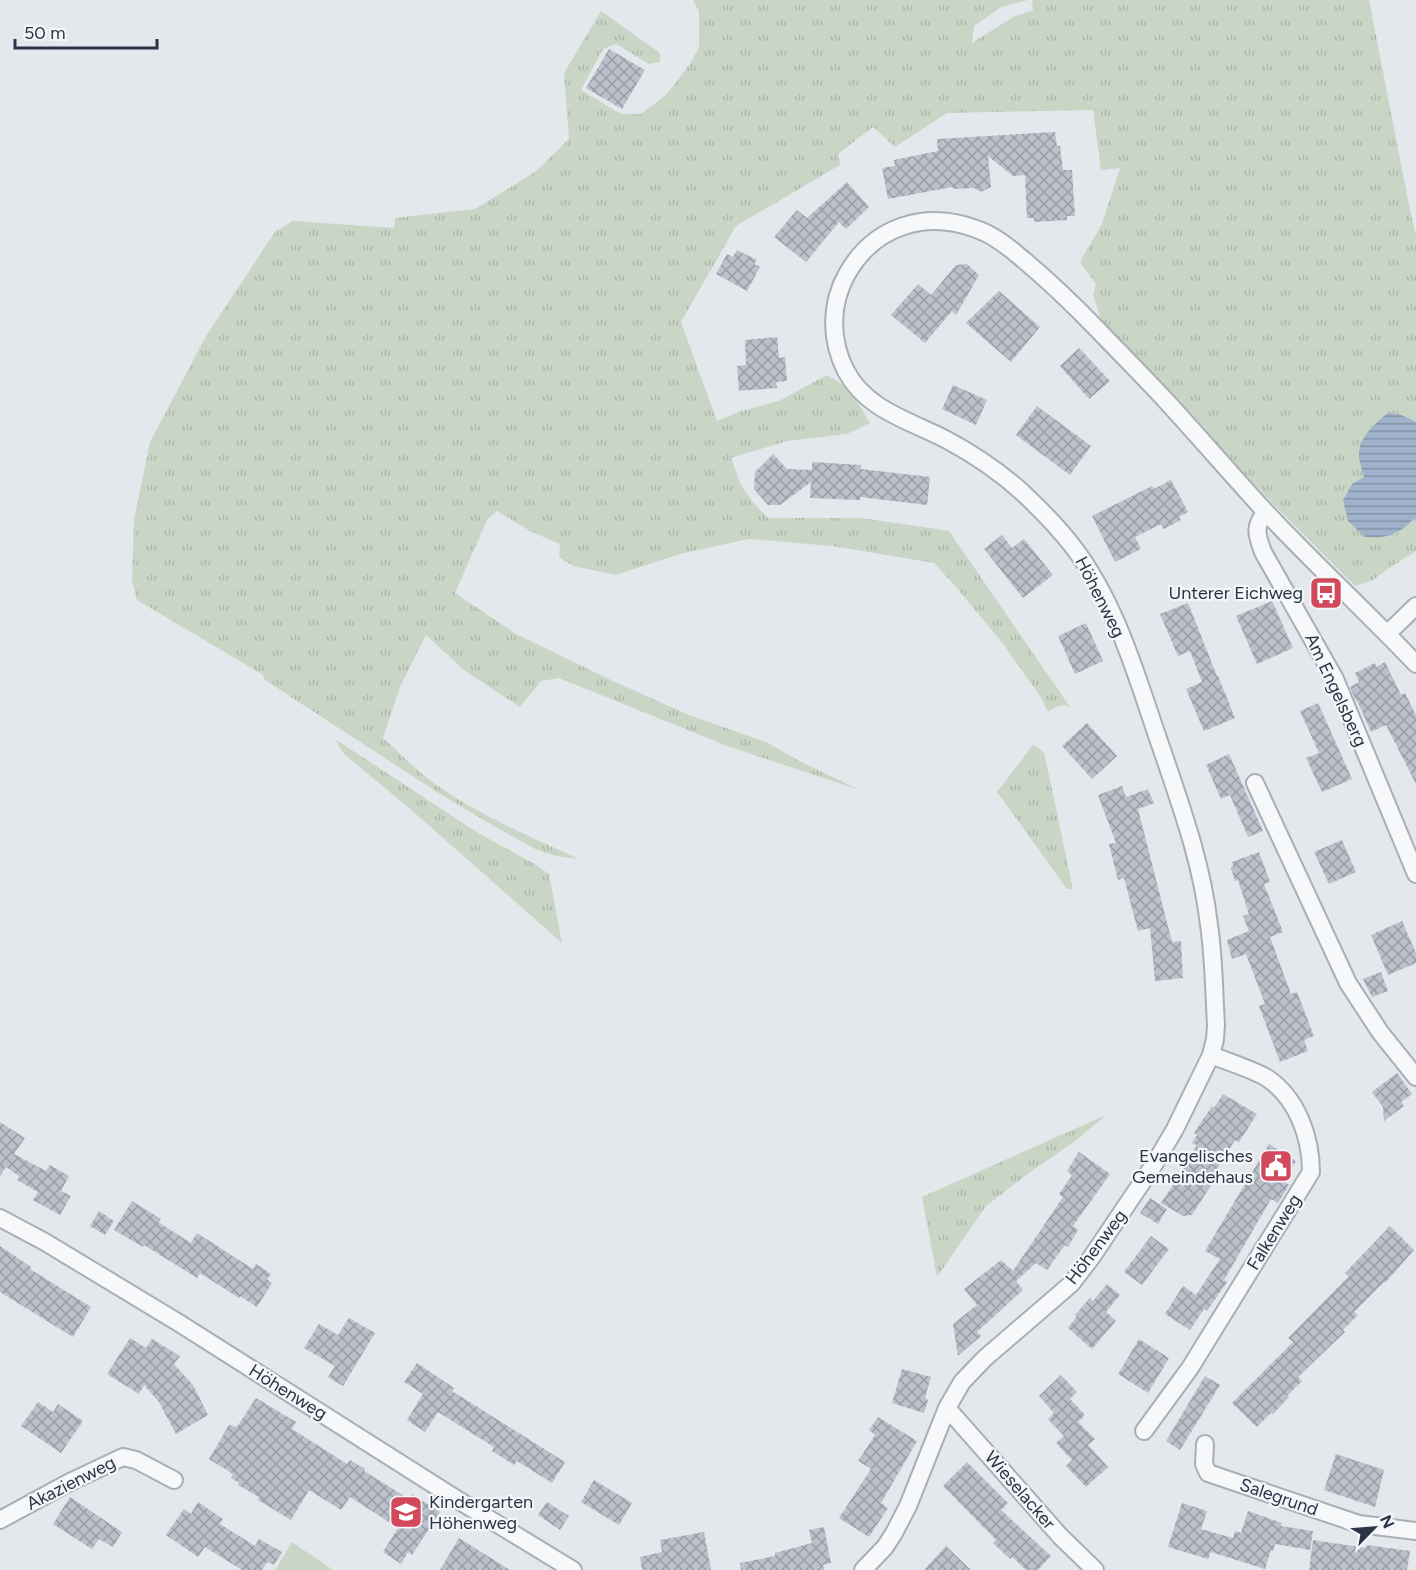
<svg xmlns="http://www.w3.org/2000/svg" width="1416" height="1570" font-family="Figtree,sans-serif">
  <defs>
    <pattern id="grass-tufts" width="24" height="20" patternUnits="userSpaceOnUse" patternTransform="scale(1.5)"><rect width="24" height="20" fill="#c9d6c5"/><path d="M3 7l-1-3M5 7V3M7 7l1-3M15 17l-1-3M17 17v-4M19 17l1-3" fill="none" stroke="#adb8ab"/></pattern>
    <pattern id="water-rules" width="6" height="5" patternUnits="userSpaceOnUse" patternTransform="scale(1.5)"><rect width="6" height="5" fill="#9fb4cc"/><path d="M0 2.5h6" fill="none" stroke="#8293a7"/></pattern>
    <pattern id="building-cross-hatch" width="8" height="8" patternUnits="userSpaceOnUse" patternTransform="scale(1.5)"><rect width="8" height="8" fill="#bbc0ca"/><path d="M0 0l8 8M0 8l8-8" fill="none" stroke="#989da6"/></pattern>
  </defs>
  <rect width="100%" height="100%" fill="#e4e7ec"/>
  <!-- grass -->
  <path fill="url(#grass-tufts)" d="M693 0H1028L1001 7 974 26 972 43 1013 17 1033 10 1032 0H1369L1412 220 1416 235V422L1415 421 1358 455 1364 477 1352 484 1394 535 1416 517V551L1392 566 1373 580 1355 586 1275 506 1101 319 1093 295 1096 284 1080 262 1102 224 1120 168 1101 170 1093 110 947 113 895 147 873 127 838 154 840 165 736 226 681 322 717 421 738 412 779 401 827 375 849 388 870 423 847 434 787 441 731 458 741 485 753 502 768 518H862L949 531 1070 707C1060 704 1056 706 1048 712L1042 699 1004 645 956 587 934 563 832 546 749 539 680 554 616 575 573 566 559 557 560 544 532 532 497 511 487 520 455 593 516 634 615 682 689 715 768 743 801 762 860 790 730 747 559 678 541 681 520 707 464 670 426 635 400 687 383 738C400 753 417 771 435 784 479 815 530 837 579 859L556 856 537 850 487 822 437 792 265 680 263 675 137 600 132 581 134 520 150 442 206 336 275 232 293 221 394 228 395 218 475 209 535 172 569 139 564 73 601 11 660 53V62L649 64 616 44 603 49 581 90 621 114H641L666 95 690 64 699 47V11Z
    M335 739 478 833 533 863 549 874 562 943 409 808 344 754Z
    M1033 745 1044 752 1073 889H1067L997 792Z
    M1106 1115 1074 1142 1033 1170 986 1206 937 1277 922 1197Z"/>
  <!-- park -->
  <path fill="#c9d6c5" d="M292 1542 333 1570H275Z"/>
  <!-- water -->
  <path fill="url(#water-rules)" d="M1388 413 1399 414 1416 422V517C1397 535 1391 538 1365 537L1348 521 1343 500 1352 484 1364 477C1362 471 1360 464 1359 458 1357 439 1375 423 1388 413Z"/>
  <!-- building -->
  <path fill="url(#building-cross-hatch)" d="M609 49 645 70 622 109 586 88Z
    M1055 132 1057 146H1060L1063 170H1072L1075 216H1067V220L1034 222V218H1027L1025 175 1013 176 988 156 991 187 981 192 974 188 954 189 952 187 888 199 882 168 895 166 894 160 938 151 937 139Z
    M847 182 869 207 846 229 839 222 806 262 774 237 797 210 807 218Z
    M737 250 757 260 754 264 760 267 747 291 716 274 727 254 733 257Z
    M967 264 979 275 956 315 952 311 925 343 891 315 918 284 931 295 956 265Z
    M999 291 1040 327 1011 362 966 323Z
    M777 337 779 358 785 357 787 381 776 382 777 388 739 391 737 366 746 365 745 340Z
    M1079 348 1110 381 1089 399 1060 366Z
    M953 385 987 400 976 425 942 409Z
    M1037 406 1091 446 1070 475 1016 435Z
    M773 454 787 469 812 470V462L861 465V469L930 477 927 505 860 497V500L810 498 811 482 780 505H768L754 489 755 472Z
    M1171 480 1188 512 1179 517 1181 520 1164 529 1161 524 1135 537 1141 549 1115 562 1092 516 1152 486 1154 489Z
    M1002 535 1012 548 1024 539 1053 575 1023 598 984 549Z
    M1272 601 1293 648 1257 664 1236 616Z
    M1188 603 1217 676H1218L1235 718 1204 731 1186 689 1202 682 1190 651 1178 656 1160 614Z
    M1086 623 1103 661 1075 674 1058 636Z
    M1385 662 1401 695 1405 693 1416 715V784L1386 725 1371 732 1357 700 1356 701 1350 687 1359 682 1355 673 1375 663 1376 667Z
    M1318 703 1352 779 1322 792 1306 758 1319 753 1300 711Z
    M1087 723 1117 756 1092 779 1062 746Z
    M1229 754 1263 831 1248 837 1230 795 1221 799 1206 765Z
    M1122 786 1126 797 1148 789 1154 803 1138 809 1172 942 1181 941 1183 978 1155 981 1150 928 1138 931 1124 878 1118 880 1109 844 1116 843 1098 795Z
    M1342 840 1356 872 1329 884 1314 852Z
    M1259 852 1270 882 1264 884 1283 932 1270 937 1291 994 1297 992 1314 1036 1304 1040 1308 1051 1280 1062 1259 1006 1265 1004 1246 954 1232 959 1227 940 1249 931 1243 916 1249 914 1238 880 1235 881 1231 868 1233 867 1232 862Z
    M1402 921 1416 953V963L1388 975 1371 935Z
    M1381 972 1388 991 1372 997 1363 979Z
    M1397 1073 1412 1094 1401 1102 1404 1106 1384 1121 1383 1107 1372 1092Z
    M1223 1094 1257 1114 1239 1142 1235 1140 1214 1174 1217 1176 1192 1215 1183 1216 1161 1203 1186 1165 1184 1164 1197 1145 1192 1143 1197 1135 1194 1133 1212 1106 1214 1108Z
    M0 1122 25 1138 14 1154 46 1171 50 1165 69 1176 61 1191 71 1196 60 1215 33 1200 38 1192 17 1180 19 1176 6 1167 0 1176Z
    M1269 1144 1296 1161 1283 1181 1289 1185 1278 1203 1271 1199 1224 1280 1227 1282 1207 1311 1204 1309 1190 1330 1165 1314 1183 1286 1196 1295 1220 1259 1205 1251Z
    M1079 1152 1110 1174 1073 1226 1078 1230 1068 1247 1065 1245 1047 1270 1036 1263 1016 1281 1023 1290 977 1332 981 1336 958 1356 953 1324 977 1305 964 1289 1001 1260 1013 1271 1063 1197 1059 1194 1072 1175 1067 1171Z
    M1150 1198 1167 1209 1158 1224 1140 1213Z
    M132 1201 161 1219 158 1222 191 1243 197 1233 253 1269 256 1264 271 1274 267 1279 272 1283 257 1307 240 1296 239 1298 200 1273 197 1278 144 1245 143 1247 114 1230Z
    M99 1211 114 1221 105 1235 90 1226Z
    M1390 1226 1414 1250 1385 1283 1384 1282 1354 1312 1358 1315 1343 1330 1345 1332 1298 1377 1302 1381 1287 1396 1289 1397 1273 1414 1271 1413 1257 1427 1232 1403 1293 1342 1288 1338 1349 1276 1345 1273Z
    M1151 1236 1169 1249 1142 1285 1124 1272Z
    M0 1246 31 1267 30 1269 91 1307 73 1337 0 1292Z
    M1107 1284 1120 1295 1106 1312 1116 1321 1092 1349 1068 1328 1077 1316 1075 1315 1090 1298 1093 1301Z
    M349 1318 375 1333 343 1386 328 1377 335 1366 304 1348 319 1324 338 1335Z
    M130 1338 146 1348 152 1339 180 1356 174 1364 193 1385 208 1415 176 1434 159 1402 144 1385 139 1394 107 1374Z
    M1139 1339 1169 1358 1148 1393 1118 1374Z
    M417 1363 454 1388 452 1391 565 1462 552 1483 517 1461 514 1465 492 1451 494 1447 438 1412 425 1432 407 1420 423 1394 404 1382Z
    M902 1369 931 1377 925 1398 928 1400 924 1413 892 1403Z
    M1061 1375 1077 1392 1070 1399 1085 1415 1078 1422 1095 1439 1088 1445 1108 1467 1086 1487 1066 1466 1072 1460 1056 1443 1064 1436 1048 1419 1054 1413 1039 1396Z
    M1205 1376 1220 1385 1180 1450 1166 1441Z
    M256 1398 296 1422 292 1429 347 1464 350 1460 365 1469 364 1471 409 1499 412 1494 440 1512 412 1555 408 1552 401 1564 383 1552 398 1528 350 1497 341 1510 309 1490 291 1520 258 1500 259 1497 238 1485 239 1483 231 1478 233 1474 209 1459 229 1425 237 1427Z
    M38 1402 53 1412 58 1404 83 1421 61 1453 21 1426Z
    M878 1417 917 1441 881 1503 888 1508 869 1537 839 1518 871 1469 858 1461 875 1435 869 1430Z
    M1336 1454 1384 1470 1375 1507 1324 1490Z
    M967 1462 1008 1503 1001 1510 1051 1556 1038 1570H1026L1012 1557 1010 1559 993 1543 996 1540 943 1486Z
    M594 1480 632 1503 619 1525 581 1502Z
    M70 1497 122 1532 113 1547 99 1539 92 1549 53 1524Z
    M198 1502 223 1519 220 1524 255 1546 259 1539 282 1552 274 1565 267 1562 262 1570H242L205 1547 198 1557 166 1535 184 1509 191 1514Z
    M547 1502 569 1516 560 1530 538 1515Z
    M1182 1503 1207 1511 1201 1529 1233 1538 1235 1531 1241 1533 1248 1511 1282 1523 1281 1526 1313 1531 1310 1550 1275 1544 1273 1551 1271 1550 1265 1569 1211 1552 1208 1559 1168 1547Z
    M824 1527 831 1563 823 1565 824 1570H741L740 1563 775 1556V1553L812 1543 809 1530Z
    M704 1532 711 1570H642L640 1557 662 1552 660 1540Z
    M459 1538 510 1570H440Z
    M1313 1540 1366 1548 1367 1545 1410 1551 1407 1570H1309Z
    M946 1546 971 1570H924Z"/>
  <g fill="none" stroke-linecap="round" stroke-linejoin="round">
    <defs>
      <path id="minor" d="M1266 512C1253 527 1257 535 1263 552L1335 679 1416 874
        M1387 634 1416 606
        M1255 783 1348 983 1380 1032 1416 1077
        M0 1218 45 1242 179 1323 458 1500 573 1570
        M947 1408 1060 1536 1095 1570
        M1144 1431 1190 1368 1311 1172C1311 1137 1297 1098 1267 1078 1254 1070 1226 1061 1211 1055
        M1205 1444 1204 1464 1208 1473 1359 1524 1416 1531
        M0 1520 68 1483 123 1457 136 1460 174 1480
        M863 1570 885 1547 894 1533 908 1506 947 1408 962 1382 985 1358 1071 1284 1091 1258 1155 1163 1175 1129 1211 1055 1215 1039 1216 1025C1214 992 1214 958 1209 925 1202 863 1181 806 1161 747 1138 681 1117 604 1074 548 1061 531 1039 508 1023 493 1000 472 975 455 947 440 911 421 866 410 846 371 830 340 830 304 847 274 874 226 925 210 976 229 992 234 1006 245 1019 256 1047 279 1073 304 1098 330 1121 354 1145 378 1168 403 1200 438 1231 474 1263 509 1312 562 1366 611 1416 664"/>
    </defs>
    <!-- minor casing -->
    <use href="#minor" stroke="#a9aeb7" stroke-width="20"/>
    <!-- minor -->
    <use href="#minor" stroke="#f7f8fa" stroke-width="16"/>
  </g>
  <!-- icons -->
  <defs>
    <symbol id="bus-square" viewBox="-11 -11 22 22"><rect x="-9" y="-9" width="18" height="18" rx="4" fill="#d1495b" stroke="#f4f6f9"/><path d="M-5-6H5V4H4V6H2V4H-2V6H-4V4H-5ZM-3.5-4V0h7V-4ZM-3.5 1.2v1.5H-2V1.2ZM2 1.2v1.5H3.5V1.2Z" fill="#fff"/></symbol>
    <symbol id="civic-square" viewBox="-11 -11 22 22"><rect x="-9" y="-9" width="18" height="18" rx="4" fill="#d1495b" stroke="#f4f6f9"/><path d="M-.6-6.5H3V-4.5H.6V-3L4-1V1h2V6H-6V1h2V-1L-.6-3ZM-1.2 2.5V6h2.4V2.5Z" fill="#fff"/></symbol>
    <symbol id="school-square" viewBox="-11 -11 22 22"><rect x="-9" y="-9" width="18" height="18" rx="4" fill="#d1495b" stroke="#f4f6f9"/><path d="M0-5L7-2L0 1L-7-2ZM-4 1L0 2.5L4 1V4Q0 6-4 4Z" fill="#fff"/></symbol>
  </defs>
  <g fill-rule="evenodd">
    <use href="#bus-square" x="1307" y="574" width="38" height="38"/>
    <use href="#civic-square" x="1257" y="1147" width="38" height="38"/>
    <use href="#school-square" x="387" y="1493" width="38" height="38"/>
  </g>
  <g text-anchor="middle" stroke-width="4.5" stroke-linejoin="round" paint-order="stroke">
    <!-- poi labels -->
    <g font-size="18" fill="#2b3445" stroke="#f4f6f9" text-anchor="end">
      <text x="1303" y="599">Unterer Eichweg</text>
      <text x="1253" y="1162">Evangelisches<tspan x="1253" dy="21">Gemeindehaus</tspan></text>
      <text x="429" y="1508" text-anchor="start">Kindergarten<tspan x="429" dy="21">Höhenweg</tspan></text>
    </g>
    <!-- street labels -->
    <g font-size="18" fill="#2b3445" stroke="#f4f6f9">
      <text transform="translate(1100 597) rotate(63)" y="6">Höhenweg</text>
      <text transform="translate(1336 690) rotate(65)" y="6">Am Engelsberg</text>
      <text transform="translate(1274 1232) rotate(-58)" y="6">Falkenweg</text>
      <text transform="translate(1096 1247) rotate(-53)" y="6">Höhenweg</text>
      <text transform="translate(288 1392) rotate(32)" y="6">Höhenweg</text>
      <text transform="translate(71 1483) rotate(-27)" y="6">Akazienweg</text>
      <text transform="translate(1020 1490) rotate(49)" y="6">Wieselacker</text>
      <text transform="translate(1279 1497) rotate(19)" y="6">Salegrund</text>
    </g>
  </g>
  <!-- north arrow -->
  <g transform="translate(1374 1528) rotate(65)" stroke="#f4f6f9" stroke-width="4.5" paint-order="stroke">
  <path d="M0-4.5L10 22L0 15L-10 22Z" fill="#2b3445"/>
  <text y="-9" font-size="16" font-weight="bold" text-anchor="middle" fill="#2b3445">N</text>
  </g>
  <!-- scale -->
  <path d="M15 39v9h142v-9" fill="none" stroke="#2b3445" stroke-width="3"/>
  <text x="24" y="39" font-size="18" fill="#2b3445" stroke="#f4f6f9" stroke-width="4.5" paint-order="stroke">50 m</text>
</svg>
